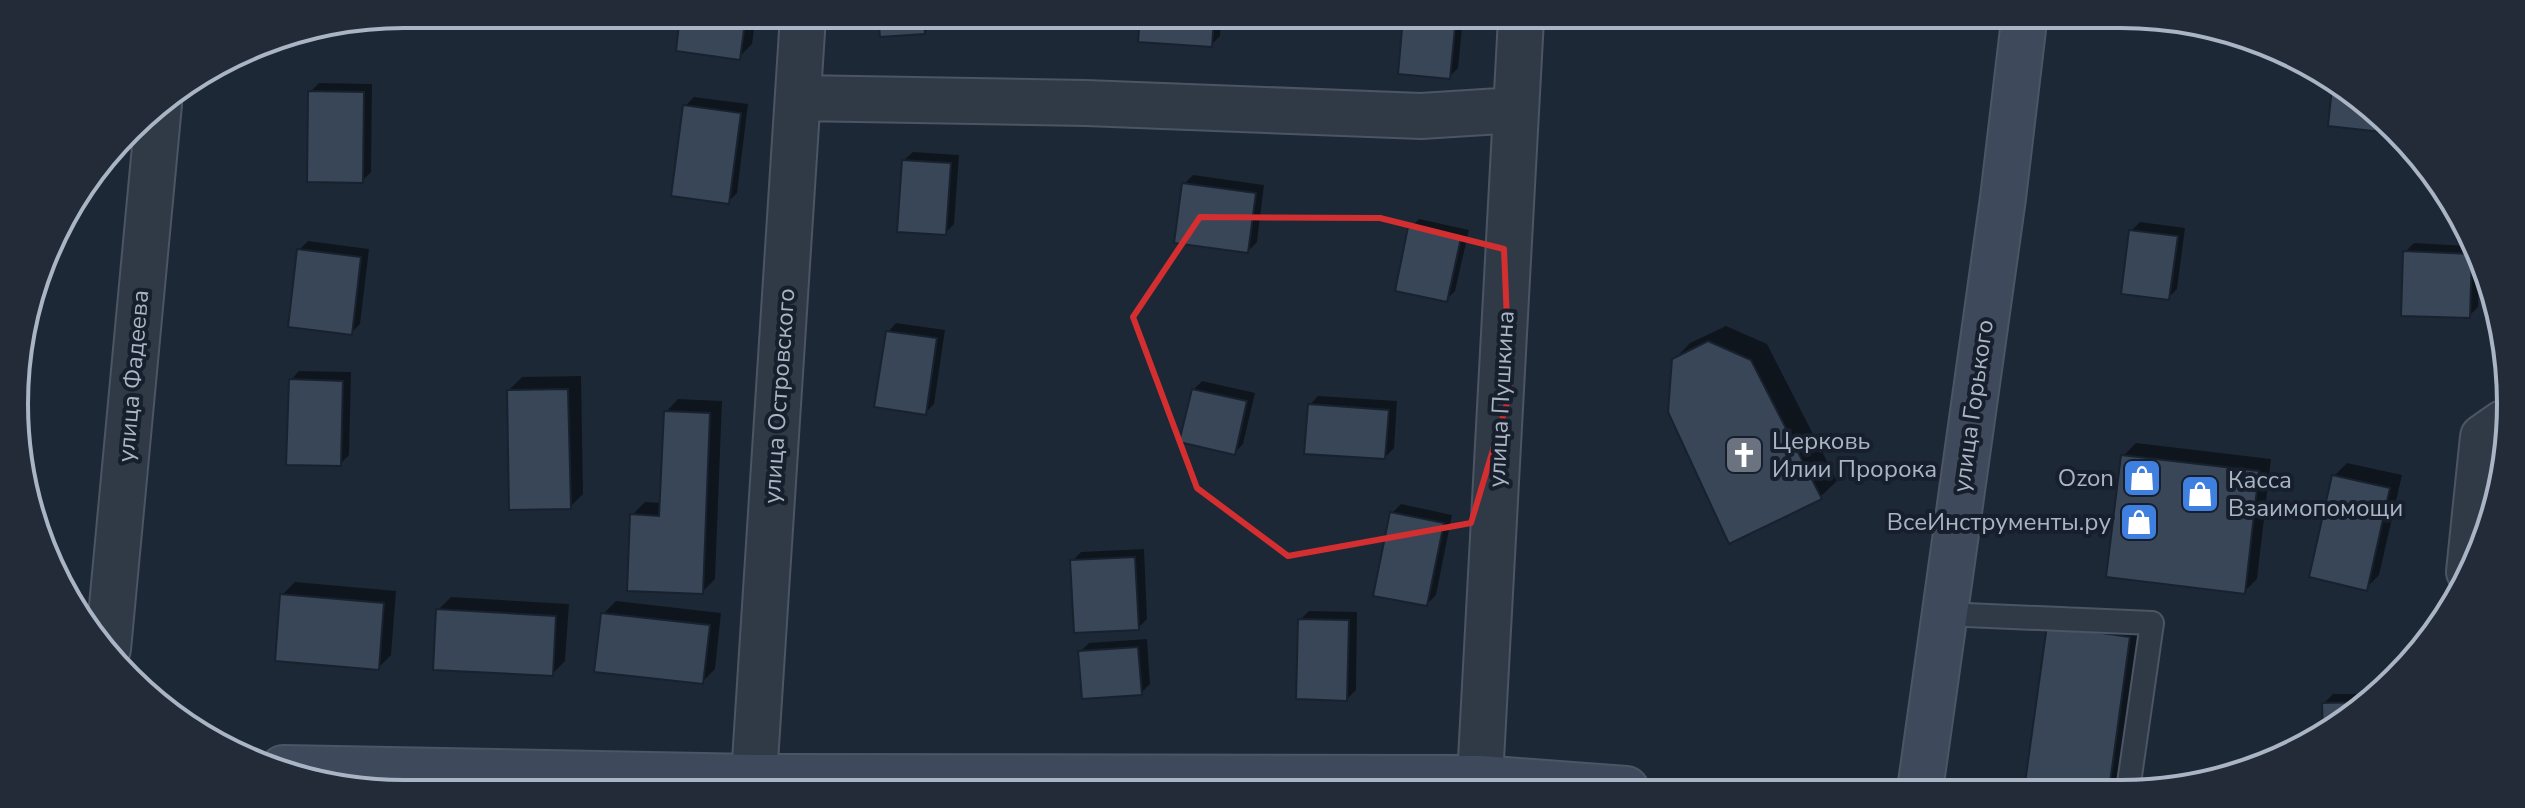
<svg xmlns="http://www.w3.org/2000/svg" width="2525" height="808" font-family="'Nunito Sans',sans-serif">
  <rect width="100%" height="100%" fill="#1d2837"/>
  <!-- shadow -->
  <path fill="#0007" d="M682 15H756L752 44 739 57Z
    M880 16H933V24L924 33Z
    M1142 17H1221L1220 36 1211 45Z
    M1405 18H1463L1458 68 1449 77Z
    M319 83 372 84 371 172 362 181 310 92Z
    M694 97 748 104 737 193 728 202 685 106Z
    M913 152 959 155 954 224 945 233 904 160Z
    M1193 175 1264 185 1257 242 1248 251 1184 184Z
    M1419 219 1469 230 1455 291 1447 299 1410 228Z
    M2140 222 2185 228 2177 289 2168 298 2131 231Z
    M308 241 369 249 360 324 351 333 299 250Z
    M2414 243 2469 246 2479 269 2478 307 2469 316 2405 252Z
    M896 323 945 330 934 404 925 413 888 332Z
    M1726 326 1767 344 1837 481 1820 497 1674 360 1690 343Z
    M299 371 351 372 349 455 340 464 291 380Z
    M581 376 583 494 570 507 509 390 522 377Z
    M1202 381 1255 393 1243 444 1234 453 1193 390Z
    M1318 396 1397 401 1394 448 1385 457 1310 405Z
    M678 399 722 401 715 579 702 592 632 515 645 502 662 503 666 412Z
    M2136 443 2271 459 2257 579 2244 592 2123 456Z
    M2347 463 2402 475 2379 575 2366 588 2334 476Z
    M1401 504 1452 515 1436 595 1427 604 1392 513Z
    M1144 549 1147 619 1138 628 1072 561 1081 552Z
    M295 582 396 591 391 655 378 668 282 595Z
    M451 597 569 604 565 661 552 674 438 610Z
    M616 601 721 613 715 669 702 682 603 614Z
    M2069 606 2150 617 2126 790H2026L2049 626Z
    M1309 611 1357 612 1356 690 1347 699 1300 620Z
    M1147 639 1150 684 1141 693 1080 652 1089 643Z
    M2333 694H2381L2325 733 2324 703Z"/>
  <!-- building -->
  <path fill="#384658" stroke="#18212e" stroke-width="2" d="M680 15H746L740 60 676 51Z
    M878 16H924L925 34 880 37Z
    M1140 17H1214L1212 47 1138 42Z
    M1403 18H1456L1450 79 1398 74Z
    M365 22V30L335 28Z
    M2333 78 2338 80 2391 133 2328 126Z
    M308 91 364 92 363 183 307 182Z
    M683 105 741 113 729 204 671 196Z
    M902 160 951 163 946 235 897 232Z
    M1182 183 1256 193 1248 253 1174 243Z
    M1408 227 1461 238 1447 302 1395 291Z
    M2129 230 2178 236 2169 300 2121 294Z
    M297 249 361 257 352 335 288 327Z
    M2403 251 2472 254 2470 318 2401 316Z
    M886 331 937 338 926 415 874 407Z
    M1708 341 1751 360 1822 499 1729 544 1668 412 1672 359Z
    M289 379 343 381 341 466 286 465Z
    M568 389 571 509 509 510 507 390Z
    M1192 389 1247 401 1235 455 1179 442Z
    M1308 404 1389 410 1385 459 1304 454Z
    M664 411 710 413 703 594 627 591 630 514 659 516Z
    M2121 455 2259 471 2245 594 2106 577Z
    M2332 475 2390 488 2367 591 2309 577Z
    M1390 512 1444 523 1427 606 1373 596Z
    M1135 557 1139 630 1074 633 1070 560Z
    M280 594 384 603 379 670 275 661Z
    M436 609 556 616 553 676 433 670Z
    M601 613 710 625 703 684 594 672Z
    M1298 619 1349 620 1347 701 1296 699Z
    M2047 625 2130 637 2109 790H2024Z
    M1138 647 1142 695 1082 699 1078 651Z
    M2371 702 2323 734 2322 703Z"/>
  <g fill="none" stroke-linecap="round" stroke-linejoin="round">
    <defs>
      <path id="service" d="M1944 614 2152 623 2128 790"/>
      <path id="minor" d="M798 98 1086 103 1421 116 1516 110
        M2469 572 2483 437 2503 423
        M754 777 803 16
        M1480 778 1521 19"/>
      <path id="tertiary" d="M108 649 159 104"/>
      <path id="secondary" d="M283 768 754 777 1480 778 1626 789
        M1920 790 2003 198 2024 21"/>
    </defs>
    <!-- service casing -->
    <use href="#service" stroke="#4b5563" stroke-width="26"/>
    <!-- minor casing -->
    <use href="#minor" stroke="#4b5563" stroke-width="48"/>
    <!-- tertiary casing -->
    <use href="#tertiary" stroke="#4b5563" stroke-width="48"/>
    <!-- secondary casing -->
    <use href="#secondary" stroke="#4b5563" stroke-width="48"/>
    <!-- service -->
    <use href="#service" stroke="#303a47" stroke-width="22"/>
    <!-- minor -->
    <use href="#minor" stroke="#303a47" stroke-width="44"/>
    <!-- tertiary -->
    <use href="#tertiary" stroke="#303a47" stroke-width="44"/>
    <!-- secondary -->
    <use href="#secondary" stroke="#3e495b" stroke-width="44"/>
  </g>
  <!-- marked area -->
  <path fill="none" stroke="#d42f30" stroke-width="6" stroke-linejoin="round" d="M1200 217 1380 218 1504 249 1510 393 1471 523 1288 556 1197 488 1133 317Z"/>
  <!-- icons -->
  <defs>
    <symbol id="church-square" viewBox="-11 -11 22 22"><rect x="-9" y="-9" width="18" height="18" rx="4" fill="#6b7280" stroke="#161f2b"/><path d="M-1.2-6h2.4v3.5h3.3v2.4h-3.3V6h-2.4V-.1h-3.3v-2.4h3.3Z" fill="#fff"/></symbol>
    <symbol id="shop-square" viewBox="-11 -11 22 22"><rect x="-9" y="-9" width="18" height="18" rx="4" fill="#3f7fe0" stroke="#161f2b"/><path d="M-5-2.5h2.3a2.7 3.5 0 0 1 5.4 0H5L5.5 6h-11ZM-1.5-2.5h3a1.5 2.3 0 0 0-3 0Z" fill="#fff"/></symbol>
  </defs>
  <g fill-rule="evenodd">
    <use href="#church-square" x="1722" y="433" width="44" height="44"/>
    <use href="#shop-square" x="2120" y="456" width="44" height="44"/>
    <use href="#shop-square" x="2178" y="472" width="44" height="44"/>
    <use href="#shop-square" x="2117" y="500" width="44" height="44"/>
  </g>
  <g text-anchor="middle" stroke-width="8" stroke-linejoin="round" paint-order="stroke">
    <!-- street labels -->
    <g font-size="24" fill="#a9b5c5" stroke="#161f2b">
      <text transform="translate(133 376) rotate(-85)" y="8">улица Фадеева</text>
      <text transform="translate(779 396) rotate(-86)" y="8">улица Островского</text>
      <text transform="translate(1501 399) rotate(-87)" y="8">улица Пушкина</text>
      <text transform="translate(1973 406) rotate(-82)" y="8">улица Горького</text>
    </g>
    <!-- poi labels -->
    <g font-size="24" fill="#a9b5c5" stroke="#161f2b" text-anchor="start">
      <text x="1772" y="449">Церковь<tspan x="1772" dy="28">Илии Пророка</tspan></text>
      <text x="2114" y="486" text-anchor="end">Ozon</text>
      <text x="2228" y="488">Касса<tspan x="2228" dy="28">Взаимопомощи</tspan></text>
      <text x="2111" y="530" text-anchor="end">ВсеИнструменты.ру</text>
    </g>
  </g>
  <!-- crop -->
  <path d="M0 0H2525V808H0ZM404 28H2121A376 376 0 0 1 2497 404V404A376 376 0 0 1 2121 780H404A376 376 0 0 1 28 404V404A376 376 0 0 1 404 28Z" fill="#222b37" fill-rule="evenodd"/>
  <path fill="none" stroke="#a9b5c5" stroke-width="4" d="M404 28H2121A376 376 0 0 1 2497 404V404A376 376 0 0 1 2121 780H404A376 376 0 0 1 28 404V404A376 376 0 0 1 404 28Z"/>
</svg>
